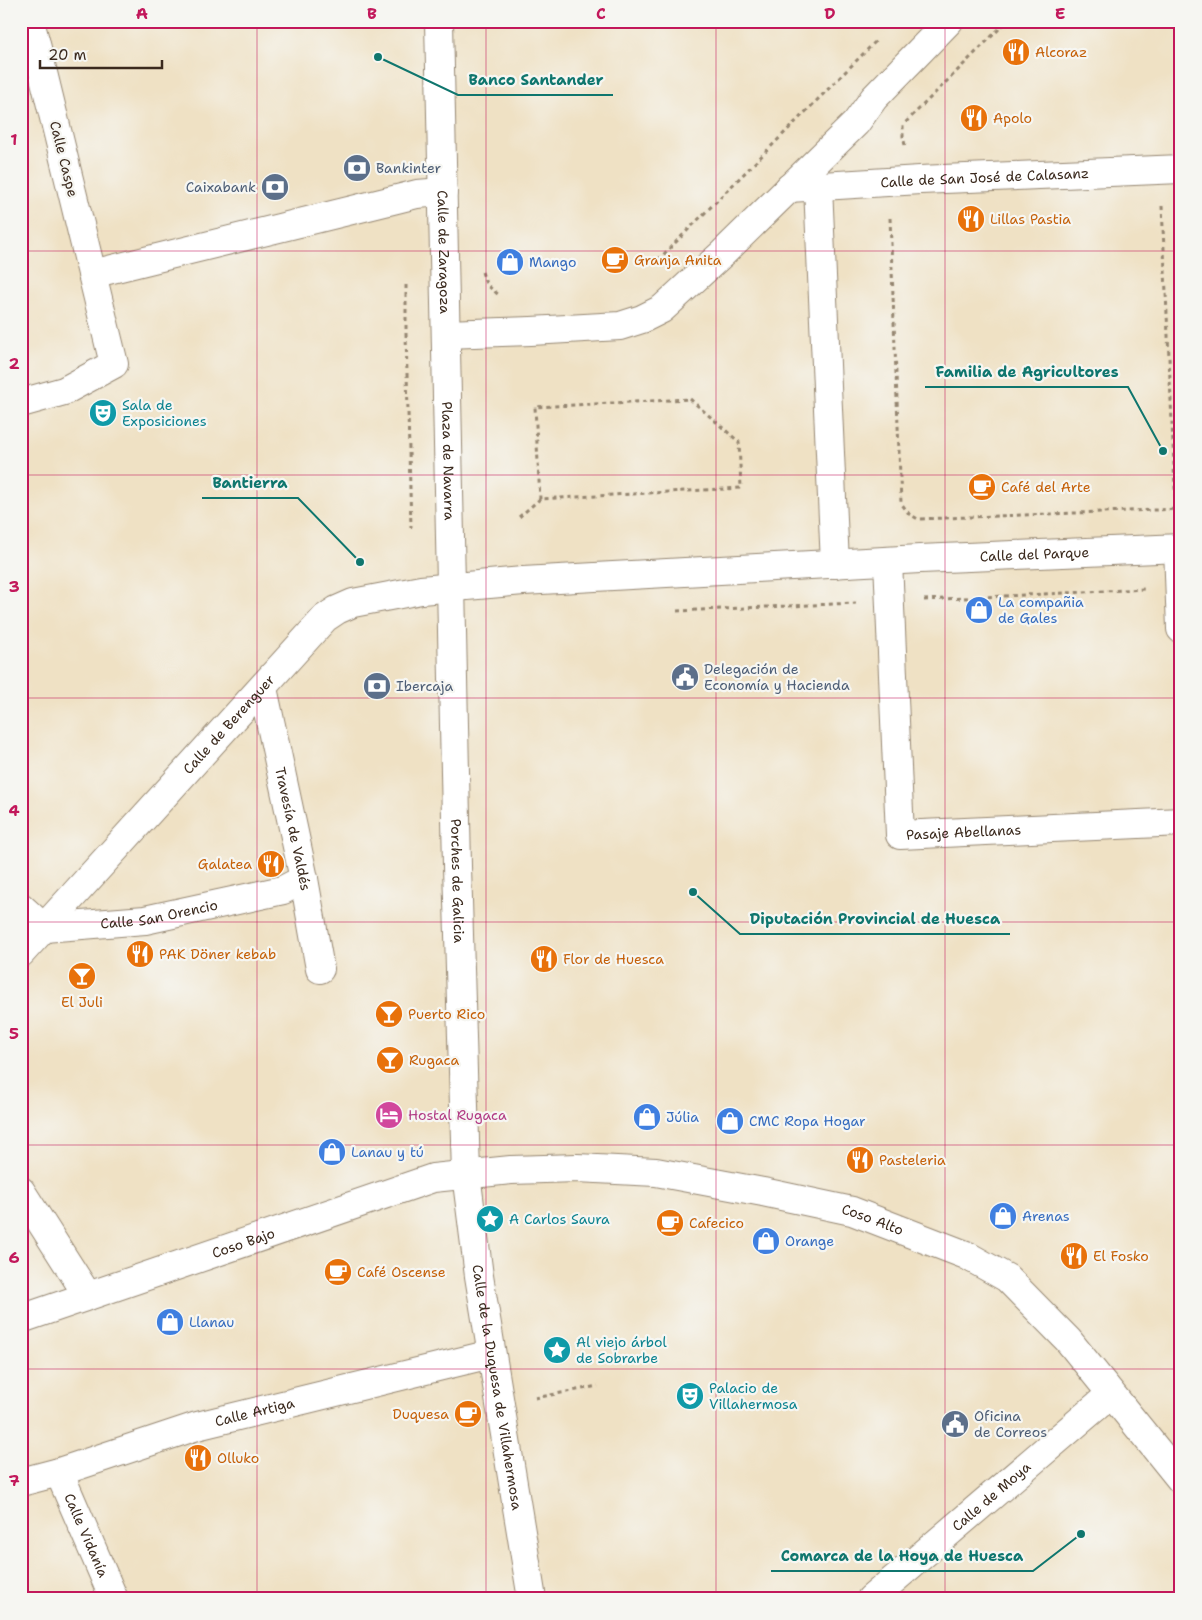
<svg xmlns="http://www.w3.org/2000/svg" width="1202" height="1620" font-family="'Shantell Sans',sans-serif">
  <rect width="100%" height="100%" fill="#f6f6f2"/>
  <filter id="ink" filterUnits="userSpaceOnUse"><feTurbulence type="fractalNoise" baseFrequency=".02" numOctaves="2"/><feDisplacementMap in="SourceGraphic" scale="10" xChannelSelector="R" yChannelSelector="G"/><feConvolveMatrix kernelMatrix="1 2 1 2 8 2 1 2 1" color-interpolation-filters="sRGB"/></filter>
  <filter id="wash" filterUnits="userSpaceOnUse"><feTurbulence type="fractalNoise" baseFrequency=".0096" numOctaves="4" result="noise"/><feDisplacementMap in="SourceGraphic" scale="20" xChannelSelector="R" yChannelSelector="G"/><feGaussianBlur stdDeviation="1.12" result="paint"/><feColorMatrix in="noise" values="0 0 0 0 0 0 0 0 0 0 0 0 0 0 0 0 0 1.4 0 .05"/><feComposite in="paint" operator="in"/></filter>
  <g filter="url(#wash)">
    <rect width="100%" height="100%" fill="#efe1c4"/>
  </g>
  <g filter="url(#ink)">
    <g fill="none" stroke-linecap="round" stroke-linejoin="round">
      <defs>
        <g id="street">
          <path id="s1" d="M439 21 457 866 466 1174 479 1276 532 1599"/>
          <path d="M21 47 36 44 30 21"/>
          <path d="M818 187 835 564"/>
          <path id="s2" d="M789 188 920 180 1181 169"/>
          <path d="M92 274 397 199 417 194 443 192"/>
          <path d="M446 334 531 331 620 326 642 319 662 309 723 253 856 123 874 98 949 21"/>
          <path d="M21 403 64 391 114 364 36 44"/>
          <path d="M1178 548 1181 629"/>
          <path id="s3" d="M888 561 900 835 1181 822"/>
          <path id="s4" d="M263 688 304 879 320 969"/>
          <path d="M21 907 44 928"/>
          <path id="s5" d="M44 928 145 920 283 890 304 879"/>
          <path id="s6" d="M21 953 325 618 337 610 353 603 421 590 523 581 920 559 1181 548"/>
          <path d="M21 1191 88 1296"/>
          <path id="s7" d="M21 1319 433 1178 511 1170 577 1168 656 1172 763 1192 852 1211 966 1255 1007 1278 1068 1340 1181 1480"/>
          <path id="s8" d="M59 1472 114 1599"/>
          <path id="s9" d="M21 1482 59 1472 197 1426 491 1354"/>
          <path id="s10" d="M871 1599 1111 1394"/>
        </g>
      </defs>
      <!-- street casing -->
      <use href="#street" stroke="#958671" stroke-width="30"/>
      <!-- path -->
      <path stroke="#958671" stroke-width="3" stroke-dasharray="4 4" stroke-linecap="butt" d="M905 145 903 137V125L1007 21
        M1162 206 1176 509
        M890 218 901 503 909 514 918 519 1181 509
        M658 260 876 41
        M482 272 486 284 500 296
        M406 285V334L411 528
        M690 399 739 442 741 488 540 499 535 407Z
        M519 517 540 499
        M924 600 1145 589
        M677 611 856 603
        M535 1398 598 1386"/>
      <!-- street -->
      <use href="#street" stroke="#fff" stroke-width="28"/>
    </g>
  </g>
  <!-- grid -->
  <path fill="none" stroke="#c2185b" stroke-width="1" stroke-opacity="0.55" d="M257 21V1599M486 21V1599M716 21V1599M945 21V1599M21 251H1181M21 475H1181M21 698H1181M21 922H1181M21 1145H1181M21 1369H1181"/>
  <!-- icons -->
  <defs>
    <symbol id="restaurant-disc" viewBox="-11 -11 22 22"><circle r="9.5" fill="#e8710a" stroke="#f6f6f2"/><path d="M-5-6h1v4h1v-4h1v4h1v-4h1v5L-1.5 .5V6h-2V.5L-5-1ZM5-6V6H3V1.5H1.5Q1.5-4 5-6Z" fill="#fff"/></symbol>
    <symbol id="bank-disc" viewBox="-11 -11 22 22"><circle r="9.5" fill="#5c6f8a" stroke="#f6f6f2"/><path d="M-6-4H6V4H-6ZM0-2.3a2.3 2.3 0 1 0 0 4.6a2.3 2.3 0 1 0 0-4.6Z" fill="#fff"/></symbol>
    <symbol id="cafe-disc" viewBox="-11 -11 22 22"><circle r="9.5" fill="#e8710a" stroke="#f6f6f2"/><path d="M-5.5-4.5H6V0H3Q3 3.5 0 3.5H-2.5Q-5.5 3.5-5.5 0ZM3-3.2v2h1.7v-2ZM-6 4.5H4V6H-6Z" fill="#fff"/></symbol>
    <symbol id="shop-disc" viewBox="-11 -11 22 22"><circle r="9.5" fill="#3f7fe0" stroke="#f6f6f2"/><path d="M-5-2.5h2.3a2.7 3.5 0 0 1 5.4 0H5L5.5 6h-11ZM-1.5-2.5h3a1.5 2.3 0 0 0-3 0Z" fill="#fff"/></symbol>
    <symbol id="theatre-disc" viewBox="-11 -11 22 22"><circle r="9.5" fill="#0f9aa8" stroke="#f6f6f2"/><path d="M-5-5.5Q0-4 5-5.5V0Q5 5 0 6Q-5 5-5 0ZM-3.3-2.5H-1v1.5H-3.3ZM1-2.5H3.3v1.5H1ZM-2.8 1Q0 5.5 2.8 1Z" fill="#fff"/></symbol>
    <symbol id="civic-disc" viewBox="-11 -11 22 22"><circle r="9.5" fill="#5c6f8a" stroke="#f6f6f2"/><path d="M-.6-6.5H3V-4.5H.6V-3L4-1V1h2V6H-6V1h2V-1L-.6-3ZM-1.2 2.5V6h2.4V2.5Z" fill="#fff"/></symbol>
    <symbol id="bar-disc" viewBox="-11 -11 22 22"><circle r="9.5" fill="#e8710a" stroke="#f6f6f2"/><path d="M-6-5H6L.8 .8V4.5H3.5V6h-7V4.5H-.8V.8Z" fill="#fff"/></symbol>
    <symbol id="hotel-disc" viewBox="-11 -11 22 22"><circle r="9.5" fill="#d1479c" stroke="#f6f6f2"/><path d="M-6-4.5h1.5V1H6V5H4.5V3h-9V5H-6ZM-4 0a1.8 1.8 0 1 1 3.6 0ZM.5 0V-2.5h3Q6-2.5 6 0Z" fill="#fff"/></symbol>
    <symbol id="sight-disc" viewBox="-11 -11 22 22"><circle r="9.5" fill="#0f9aa8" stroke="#f6f6f2"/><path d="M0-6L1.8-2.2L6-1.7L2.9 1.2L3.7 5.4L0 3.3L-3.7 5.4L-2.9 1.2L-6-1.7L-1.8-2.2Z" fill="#fff"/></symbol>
  </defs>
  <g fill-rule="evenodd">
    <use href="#restaurant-disc" x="1000" y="36" width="32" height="32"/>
    <use href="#restaurant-disc" x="958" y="102" width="32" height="32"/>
    <use href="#bank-disc" x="341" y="152" width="32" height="32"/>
    <use href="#bank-disc" x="259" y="171" width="32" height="32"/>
    <use href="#restaurant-disc" x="955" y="203" width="32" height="32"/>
    <use href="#cafe-disc" x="599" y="244" width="32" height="32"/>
    <use href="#shop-disc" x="494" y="246" width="32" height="32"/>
    <use href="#theatre-disc" x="87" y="397" width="32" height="32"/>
    <use href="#cafe-disc" x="966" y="471" width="32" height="32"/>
    <use href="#shop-disc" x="963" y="594" width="32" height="32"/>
    <use href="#civic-disc" x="669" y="661" width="32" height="32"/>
    <use href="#bank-disc" x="361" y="670" width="32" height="32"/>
    <use href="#restaurant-disc" x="255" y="848" width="32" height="32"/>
    <use href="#restaurant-disc" x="124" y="938" width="32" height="32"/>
    <use href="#restaurant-disc" x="528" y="943" width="32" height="32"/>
    <use href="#bar-disc" x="66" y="960" width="32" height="32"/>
    <use href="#bar-disc" x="373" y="998" width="32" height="32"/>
    <use href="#bar-disc" x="374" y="1044" width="32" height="32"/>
    <use href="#hotel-disc" x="373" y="1099" width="32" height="32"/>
    <use href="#shop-disc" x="631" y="1101" width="32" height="32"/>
    <use href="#shop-disc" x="714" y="1105" width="32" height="32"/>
    <use href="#shop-disc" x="316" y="1136" width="32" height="32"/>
    <use href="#restaurant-disc" x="844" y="1144" width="32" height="32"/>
    <use href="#shop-disc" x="987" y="1200" width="32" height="32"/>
    <use href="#sight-disc" x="474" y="1203" width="32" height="32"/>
    <use href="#cafe-disc" x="654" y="1207" width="32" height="32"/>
    <use href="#shop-disc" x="750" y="1225" width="32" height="32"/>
    <use href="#restaurant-disc" x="1058" y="1240" width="32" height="32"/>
    <use href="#cafe-disc" x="322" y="1256" width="32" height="32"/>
    <use href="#shop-disc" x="154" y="1306" width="32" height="32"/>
    <use href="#sight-disc" x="541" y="1334" width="32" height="32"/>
    <use href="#theatre-disc" x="674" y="1380" width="32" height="32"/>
    <use href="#cafe-disc" x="452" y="1398" width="32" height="32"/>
    <use href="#civic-disc" x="939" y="1408" width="32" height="32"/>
    <use href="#restaurant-disc" x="182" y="1442" width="32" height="32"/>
  </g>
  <g text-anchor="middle" stroke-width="4.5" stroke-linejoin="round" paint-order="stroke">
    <!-- food labels -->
    <g font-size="14" fill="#c56008" stroke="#f6f6f2" text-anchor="start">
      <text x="1035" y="57">Alcoraz</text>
      <text x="993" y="123">Apolo</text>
      <text x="990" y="224">Lillas Pastia</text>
      <text x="634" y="265">Granja Anita</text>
      <text x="1001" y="492">Café del Arte</text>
      <text x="252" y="869" text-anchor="end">Galatea</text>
      <text x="159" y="959">PAK Döner kebab</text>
      <text x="563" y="964">Flor de Huesca</text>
      <text x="82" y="1007" text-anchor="middle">El Juli</text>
      <text x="408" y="1019">Puerto Rico</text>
      <text x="409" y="1065">Rugaca</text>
      <text x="879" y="1165">Pasteleria</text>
      <text x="689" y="1228">Cafecico</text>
      <text x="1093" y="1261">El Fosko</text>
      <text x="357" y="1277">Café Oscense</text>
      <text x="449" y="1419" text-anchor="end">Duquesa</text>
      <text x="217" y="1463">Olluko</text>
    </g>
    <!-- street labels -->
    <g font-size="14" fill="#3b2a1e" stroke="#f6f6f2">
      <text transform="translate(64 159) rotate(76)" y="5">Calle Caspe</text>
      <text dy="5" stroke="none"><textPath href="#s2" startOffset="196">Calle de San José de Calasanz</textPath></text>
      <text dy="5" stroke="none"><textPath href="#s1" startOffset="231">Calle de Zaragoza</textPath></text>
      <text dy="5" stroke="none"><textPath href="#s1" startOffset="440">Plaza de Navarra</textPath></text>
      <text dy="5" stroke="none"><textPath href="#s6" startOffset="1168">Calle del Parque</textPath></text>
      <text dy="5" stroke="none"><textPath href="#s6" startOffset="309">Calle de Berenguer</textPath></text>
      <text dy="5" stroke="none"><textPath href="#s4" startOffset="144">Travesía de Valdés</textPath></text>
      <text dy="5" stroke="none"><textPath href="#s3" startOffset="338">Pasaje Abellanas</textPath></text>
      <text dy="5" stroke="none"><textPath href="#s1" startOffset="860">Porches de Galicia</textPath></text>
      <text dy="5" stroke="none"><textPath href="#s5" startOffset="116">Calle San Orencio</textPath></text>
      <text dy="5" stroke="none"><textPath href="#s7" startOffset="881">Coso Alto</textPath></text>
      <text dy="5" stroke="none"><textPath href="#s7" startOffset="235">Coso Bajo</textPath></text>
      <text dy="5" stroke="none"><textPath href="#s1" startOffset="1369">Calle de la Duquesa de Villahermosa</textPath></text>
      <text dy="5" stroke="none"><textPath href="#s9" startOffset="244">Calle Artiga</textPath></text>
      <text dy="5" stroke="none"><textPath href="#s10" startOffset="158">Calle de Moya</textPath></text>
      <text dy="5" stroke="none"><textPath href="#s8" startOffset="69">Calle Vidanía</textPath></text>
    </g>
    <!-- service labels -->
    <g font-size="14" fill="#4e5e75" stroke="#f6f6f2" text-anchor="start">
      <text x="376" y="173">Bankinter</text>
      <text x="256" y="192" text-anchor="end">Caixabank</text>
      <text x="704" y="674">Delegación de<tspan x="704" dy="16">Economía y Hacienda</tspan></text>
      <text x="396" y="691">Ibercaja</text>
      <text x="974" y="1421">Oficina<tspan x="974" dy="16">de Correos</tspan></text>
    </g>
    <!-- shop labels -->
    <g font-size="14" fill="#366cbe" stroke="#f6f6f2" text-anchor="start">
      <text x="529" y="267">Mango</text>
      <text x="998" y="607">La compañia<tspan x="998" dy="16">de Gales</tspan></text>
      <text x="666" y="1122">Júlia</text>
      <text x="749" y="1126">CMC Ropa Hogar</text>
      <text x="351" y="1157">Lanau y tú</text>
      <text x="1022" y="1221">Arenas</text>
      <text x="785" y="1246">Orange</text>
      <text x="189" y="1327">Llanau</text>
    </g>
    <!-- culture labels -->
    <g font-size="14" fill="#0d838f" stroke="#f6f6f2" text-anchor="start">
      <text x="122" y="410">Sala de<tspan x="122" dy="16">Exposiciones</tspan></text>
      <text x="509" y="1224">A Carlos Saura</text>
      <text x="576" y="1347">Al viejo árbol<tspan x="576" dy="16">de Sobrarbe</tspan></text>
      <text x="709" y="1393">Palacio de<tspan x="709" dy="16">Villahermosa</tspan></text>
    </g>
    <!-- hotel labels -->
    <g font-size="14" fill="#b23c85" stroke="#f6f6f2" text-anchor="start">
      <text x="408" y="1120">Hostal Rugaca</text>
    </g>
  </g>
  <!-- callouts -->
  <path fill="none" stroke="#0f766e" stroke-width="2" d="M378 57L458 95H613M1163 451L1128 387H925M360 562L298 498H202M693 892L740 934H1010M1081 1534L1033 1571H771"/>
  <g fill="#0f766e" stroke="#f6f6f2" stroke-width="2">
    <circle cx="378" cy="57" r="5"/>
    <circle cx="1163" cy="451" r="5"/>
    <circle cx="360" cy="562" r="5"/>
    <circle cx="693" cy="892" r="5"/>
    <circle cx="1081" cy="1534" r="5"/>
  </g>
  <g font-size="15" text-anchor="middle" font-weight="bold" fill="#0f766e" stroke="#f6f6f2" stroke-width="4.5" stroke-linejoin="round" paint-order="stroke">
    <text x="536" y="85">Banco Santander</text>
    <text x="1027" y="377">Familia de Agricultores</text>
    <text x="250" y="488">Bantierra</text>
    <text x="875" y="924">Diputación Provincial de Huesca</text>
    <text x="902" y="1561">Comarca de la Hoya de Huesca</text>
  </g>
  <!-- margin -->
  <rect width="1202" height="1620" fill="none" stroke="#f6f6f2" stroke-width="55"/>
  <!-- scale -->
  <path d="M40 60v8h122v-8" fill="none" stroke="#3b2a1e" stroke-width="2.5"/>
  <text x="48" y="60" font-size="15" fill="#3b2a1e" stroke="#f6f6f2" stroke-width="4" paint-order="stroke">20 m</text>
  <rect x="28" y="28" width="1146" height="1564" fill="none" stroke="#c2185b" stroke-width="2"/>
  <g font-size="16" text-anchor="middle" font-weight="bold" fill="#c2185b">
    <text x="142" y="19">A</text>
    <text x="372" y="19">B</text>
    <text x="601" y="19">C</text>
    <text x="830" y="19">D</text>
    <text x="1060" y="19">E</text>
    <text x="14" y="145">1</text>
    <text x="14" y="369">2</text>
    <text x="14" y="592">3</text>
    <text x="14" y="816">4</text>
    <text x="14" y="1039">5</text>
    <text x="14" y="1263">6</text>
    <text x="14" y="1486">7</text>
  </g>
</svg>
